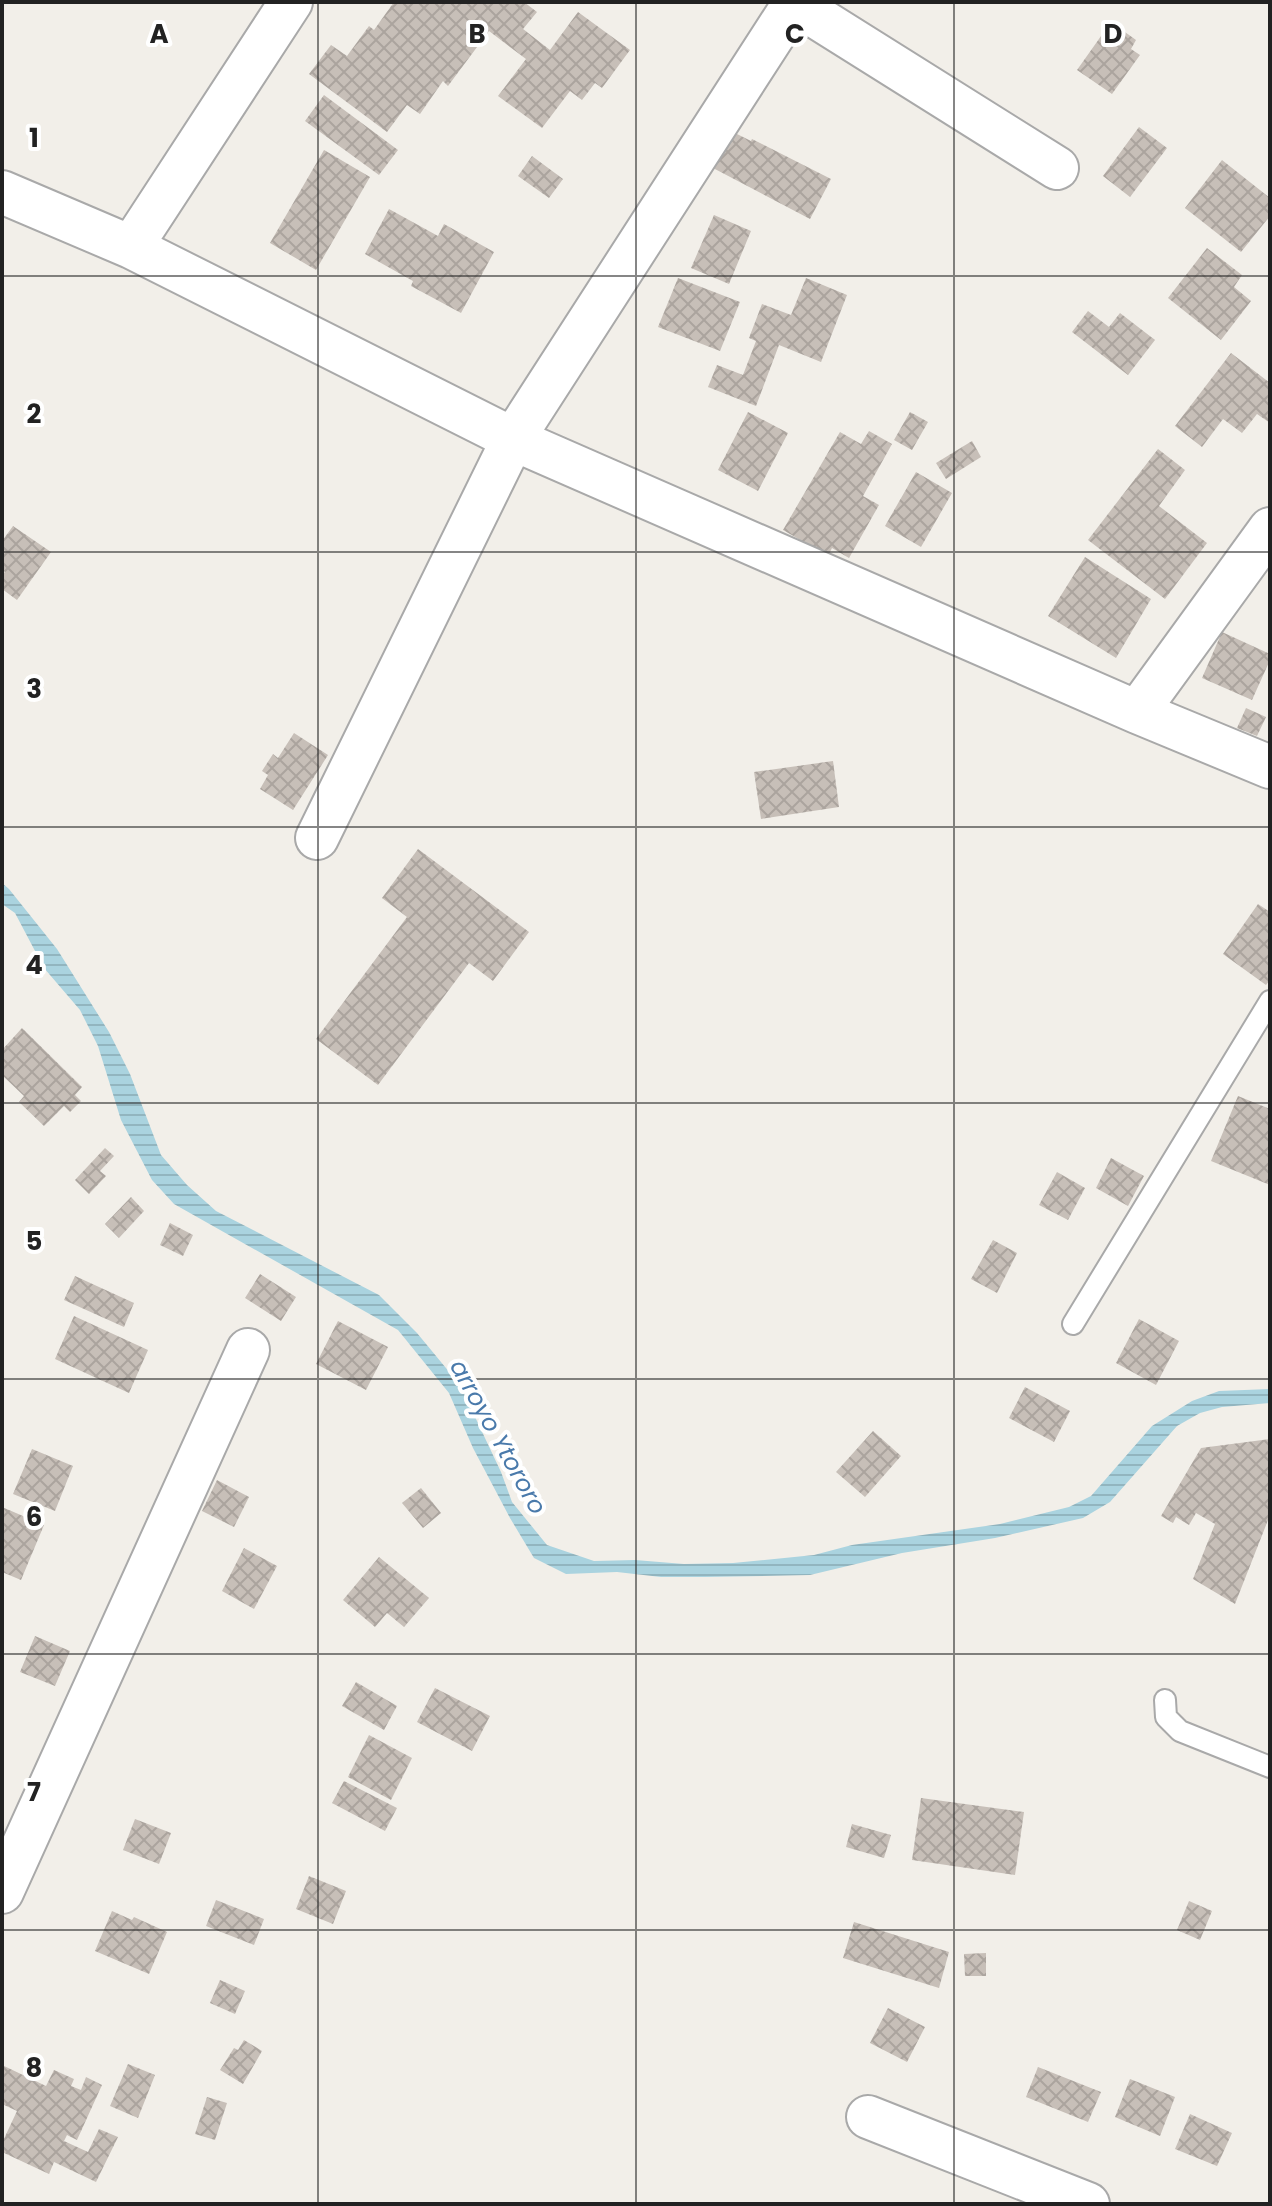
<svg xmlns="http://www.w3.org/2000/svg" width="1272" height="2206" font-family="Poppins,sans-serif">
  <defs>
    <pattern id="water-rules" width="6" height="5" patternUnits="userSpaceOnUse" patternTransform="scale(2)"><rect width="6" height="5" fill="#aad3df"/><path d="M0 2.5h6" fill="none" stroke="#92b5bf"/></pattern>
    <pattern id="building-cross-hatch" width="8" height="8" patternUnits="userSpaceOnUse" patternTransform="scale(2)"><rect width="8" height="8" fill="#c7bfb8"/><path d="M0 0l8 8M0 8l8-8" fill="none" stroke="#aba49e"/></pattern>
  </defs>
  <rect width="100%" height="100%" fill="#f2efe9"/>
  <!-- water -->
  <path fill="url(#water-rules)" d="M2 883 9 889 57 949 109 1032 130 1074 161 1155 187 1185 216 1211 379 1295 417 1333 460 1385 501 1472 512 1502 547 1545 594 1561 635 1560 684 1564 733 1563 814 1555 852 1545 1000 1524 1069 1507 1091 1496 1152 1426 1192 1401 1219 1391 1270 1389V1403L1222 1407 1200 1413 1177 1426 1110 1502 1083 1518 995 1538 902 1553 810 1575 705 1577H661L617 1572 566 1574 534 1558 510 1518 473 1448 449 1393 398 1330 174 1204 152 1180 121 1120 98 1046 80 1010 44 968 15 913 2 904Z"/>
  <!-- building -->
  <path fill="url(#building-cross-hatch)" d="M394 2H524L537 12 523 29 550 50 578 12 630 50 602 88 595 83 582 100 570 91 542 128 498 96 526 59 489 31 448 86 443 81 420 114 407 105 387 132 309 74 331 45 347 56 369 26 374 30Z
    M1111 22 1136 40 1131 49 1140 55 1112 94 1077 70Z
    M324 95 398 150 379 175 305 121Z
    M1139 127 1167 148 1130 197 1103 176Z
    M731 131 751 141 752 139 831 179 810 219 713 168Z
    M324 150 370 177 316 270 270 243Z
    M532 156 563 179 549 198 518 176Z
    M1222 160 1270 198V216L1241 252 1185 208Z
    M389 209 438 236 444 224 494 252 461 313 411 286 413 281 365 254Z
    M714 215 751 231 729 284 691 268Z
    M1207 248 1242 275 1234 287 1251 301 1221 340 1168 298Z
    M678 278 740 302 720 351 658 327Z
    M806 278 847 295 821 362 779 345 756 406 708 387 717 365 743 375 756 341 749 338 762 304 791 315Z
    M1088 311 1109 327 1120 313 1155 340 1128 375 1072 332Z
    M1231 353 1270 383V423L1257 414 1242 433 1223 419 1202 447 1175 426Z
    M748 412 788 433 758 491 718 470Z
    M910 412 928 422 912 450 894 440Z
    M869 431 892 444 863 496 879 505 849 558 832 548 828 556 783 530 840 432 861 444Z
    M972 441 981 457 946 479 936 463Z
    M1158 449 1185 470 1159 506 1207 543 1165 599 1088 540Z
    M916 472 952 493 921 547 885 526Z
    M13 526 51 552 17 600 2 589V576L5 572 2 570V541Z
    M1085 557 1151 599 1116 658 1048 616Z
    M1222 632 1270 654V660L1252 700 1202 678Z
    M1246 708 1266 717 1257 736 1237 728Z
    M294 733 328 755 293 810 260 789 268 775 262 771 273 754 278 758Z
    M833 761 839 807 761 819 754 772Z
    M418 849 529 932 493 981 469 963 378 1085 316 1039 407 917 382 898Z
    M1258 904 1270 912V980L1266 985 1223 954Z
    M22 1028 82 1087 75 1095 81 1101 70 1112 64 1106 44 1126 19 1102 24 1096 2 1075V1050Z
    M1238 1096 1270 1109V1185L1211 1161Z
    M105 1148 114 1156 100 1171 106 1176 89 1194 75 1180Z
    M1111 1158 1144 1176 1128 1206 1096 1188Z
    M1057 1172 1085 1188 1068 1220 1039 1205Z
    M131 1197 144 1211 119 1238 105 1224Z
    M170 1223 193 1235 183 1256 160 1245Z
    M993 1240 1017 1253 997 1293 971 1279Z
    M260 1274 296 1297 281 1321 245 1298Z
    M75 1276 134 1303 124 1327 64 1300Z
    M74 1316 148 1350 129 1393 55 1359Z
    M1139 1319 1179 1341 1156 1385 1116 1363Z
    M338 1321 388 1347 366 1390 316 1364Z
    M1025 1387 1070 1411 1054 1442 1009 1418Z
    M873 1431 901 1456 865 1497 836 1472Z
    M1270 1439V1515L1235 1604 1193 1579 1215 1524 1196 1513 1189 1525 1176 1517 1173 1523 1161 1516 1201 1448Z
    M32 1449 73 1466 55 1511 13 1494Z
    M217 1480 249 1497 234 1527 202 1511Z
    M421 1488 441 1513 423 1528 402 1503Z
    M2 1507 44 1525 21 1580 2 1572Z
    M244 1548 277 1566 254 1609 222 1591Z
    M379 1557 429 1598 404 1627 387 1613 375 1627 343 1600Z
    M35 1636 70 1651 55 1686 20 1672Z
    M356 1682 397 1706 384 1730 342 1706Z
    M435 1688 490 1716 472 1751 417 1722Z
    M369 1735 412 1758 391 1800 348 1777Z
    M344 1781 397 1808 385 1831 332 1803Z
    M921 1798 1024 1812 1015 1875 912 1860Z
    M135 1819 171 1833 159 1864 123 1850Z
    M852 1824 891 1835 884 1858 846 1847Z
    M309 1876 346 1891 333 1924 296 1909Z
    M216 1900 264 1919 254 1945 206 1926Z
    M1189 1901 1212 1911 1200 1940 1177 1930Z
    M112 1911 132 1920 134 1917 167 1932 149 1974 95 1951Z
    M854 1922 949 1952 939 1988 843 1958Z
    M986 1953V1976H965L964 1954Z
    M220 1980 245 1991 235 2014 210 2003Z
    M888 2008 925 2027 907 2062 870 2043Z
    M244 2040 262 2051 243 2084 220 2070 234 2048 238 2050Z
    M128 2064 155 2075 138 2118 110 2106Z
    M2 2065 46 2086 54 2070 74 2079 71 2086 81 2090 86 2077 102 2085 77 2140 67 2135 64 2141 88 2152 99 2129 118 2137 96 2182 54 2162 49 2174 2 2152V2143L17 2111 2 2104Z
    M1038 2067 1101 2092 1088 2122 1026 2097Z
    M1130 2079 1175 2097 1160 2136 1115 2117Z
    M207 2097 227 2103 215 2140 195 2134Z
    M1190 2114 1232 2133 1217 2166 1175 2149Z"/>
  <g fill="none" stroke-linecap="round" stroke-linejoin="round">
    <defs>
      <path id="lane" d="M1073 1324 1270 1001
        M1165 1700 1166 1717 1180 1731 1270 1767"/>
      <path id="street" d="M794 3 1057 168
        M2 192 131 247 513 439 795 2
        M131 247 291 2
        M1137 712 1270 529
        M317 838 513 439 1137 712 1270 767
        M2 1892 248 1350
        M868 2117 1088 2204"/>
    </defs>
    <!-- lane casing -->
    <use href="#lane" stroke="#a9a9a9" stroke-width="24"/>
    <!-- street casing -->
    <use href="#street" stroke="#a9a9a9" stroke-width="46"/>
    <!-- lane -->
    <use href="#lane" stroke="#fff" stroke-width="20"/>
    <!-- street -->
    <use href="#street" stroke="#fff" stroke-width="42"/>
  </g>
  <!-- grid -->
  <path fill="none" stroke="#222" stroke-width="2" stroke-opacity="0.55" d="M318 2V2204M636 2V2204M954 2V2204M2 276H1270M2 552H1270M2 827H1270M2 1103H1270M2 1379H1270M2 1654H1270M2 1930H1270"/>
  <g text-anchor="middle" stroke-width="8" stroke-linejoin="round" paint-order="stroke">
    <!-- water labels -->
    <g font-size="24" font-style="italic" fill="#4a7aab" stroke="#fff">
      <text transform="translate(498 1437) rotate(61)" y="8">arroyo Ytororo</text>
    </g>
  </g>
  <g font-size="26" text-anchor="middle" font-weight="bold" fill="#222" stroke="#fff" stroke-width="8" stroke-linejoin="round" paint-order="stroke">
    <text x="159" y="43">A</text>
    <text x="477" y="43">B</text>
    <text x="795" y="43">C</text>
    <text x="1113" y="43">D</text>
    <text x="34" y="147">1</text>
    <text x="34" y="423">2</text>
    <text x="34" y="698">3</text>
    <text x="34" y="974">4</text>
    <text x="34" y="1250">5</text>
    <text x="34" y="1526">6</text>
    <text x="34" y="1801">7</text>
    <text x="34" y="2077">8</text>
  </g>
  <!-- border -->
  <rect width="1272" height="2206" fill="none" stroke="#222222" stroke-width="8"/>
</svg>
